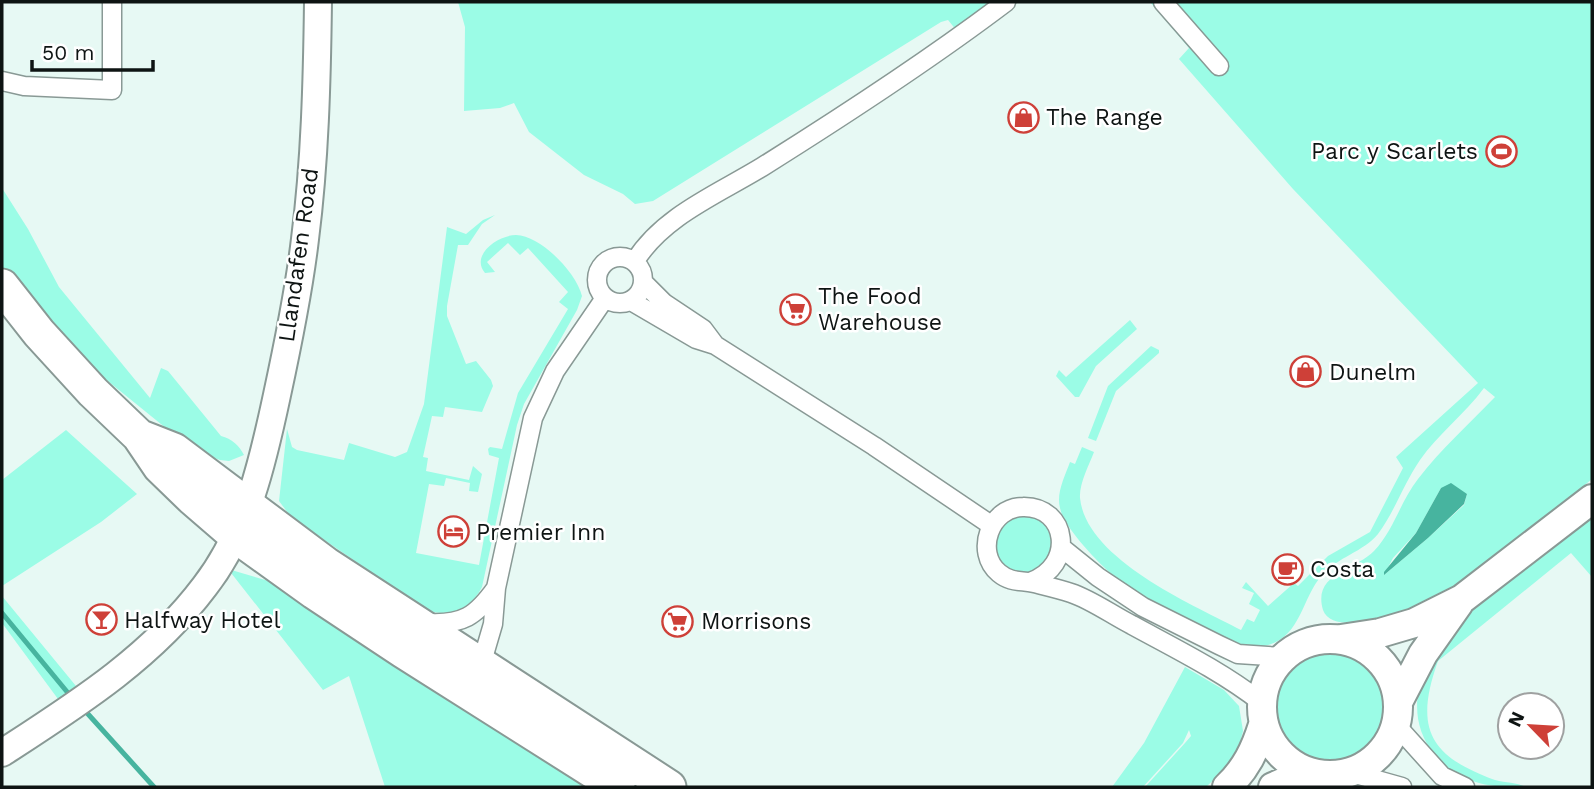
<svg xmlns="http://www.w3.org/2000/svg" width="1594" height="789" font-family="'Work Sans',sans-serif">
  <rect width="100%" height="100%" fill="#e7f9f4"/>
  <!-- green -->
  <path fill="#9bfce6" fill-rule="evenodd" d="M458 2H1018L966 42 948 20 941 22 653 201 635 204 623 194 584 175 529 132 514 103 500 108 464 111 465 27Z
    M1150 2H1592V479C1536 525 1466 593 1397 617 1386 621 1372 621 1360 622 1348 624 1328 624 1323 610 1312 573 1356 570 1374 551 1394 530 1400 502 1418 479 1441 449 1469 424 1495 397L1484 388C1465 414 1438 434 1420 460 1404 483 1395 511 1378 534 1363 552 1338 557 1322 575 1301 599 1301 639 1264 646 1230 652 1135 595 1108 571 1094 558 1064 527 1060 508 1056 493 1065 476 1070 462L1075 464 1082 447 1094 452C1089 465 1079 484 1080 498 1086 559 1193 605 1241 630L1247 619 1254 622 1260 610 1249 604 1254 593 1242 588 1246 582 1268 606 1294 583 1298 586 1328 556 1370 532 1403 468 1396 457 1478 383 1293 189 1179 59 1189 48ZM1441 488 1467 494 1464 505 1428 538 1384 575 1393 558 1416 533Z
    M2 188 28 229 59 287 150 398 161 368 168 371 221 436C232 439 239 445 244 455L229 461 220 460 193 450 88 365 2 274Z
    M495 215 482 224 468 245H458L447 306V316L466 364 476 361 491 380 493 386 482 412 445 407 443 417 432 416 423 457 428 458 426 471 469 480 473 466 482 474 478 492 469 491 470 483 446 478 444 486 429 484 416 553 479 565 499 458 489 455 488 449 490 447 502 449 518 393 568 309 559 302 568 292 528 248 520 255 508 243 487 262 495 272 485 273C470 255 498 235 516 235 541 236 576 272 582 296L577 310 524 404 517 425 482 587C471 609 450 618 426 610L291 517 279 501 287 429 292 447 297 450 344 460 349 443 395 457 407 452 424 404 447 227 466 234 483 220Z
    M1130 320 1137 329 1096 366 1079 397H1075L1056 376 1059 370 1066 377Z
    M1151 346 1159 350V353L1116 391 1096 441 1088 438 1108 386Z
    M66 430 137 494 101 522 2 586V480Z
    M1592 508V577L1571 553 1438 661C1414 728 1429 756 1495 780 1506 783 1516 782 1526 787 1495 789 1456 783 1435 756 1379 683 1468 612 1519 570 1543 549 1568 529 1592 508Z
    M1016 515C1032 516 1053 520 1054 541 1054 549 1048 560 1045 568L1020 576 998 563C993 537 991 529 1016 515Z
    M228 569 279 584 599 787H385L349 676 323 690Z
    M2 596 76 686 58 699 2 623Z
    M1277 706a57 57 0 1 1 114 0a57 57 0 1 1-114 0Z
    M1185 667 1224 690 1239 706 1243 731 1236 759 1206 787H1145L1185 743 1191 736 1189 730 1183 743 1143 787H1112L1144 743Z"/>
  <!-- water -->
  <path fill="#47b49f" d="M1451 483 1467 494 1464 504 1428 538 1384 575V572L1416 533 1441 488Z"/>
  <g fill="none" stroke-linecap="round" stroke-linejoin="round">
    <!-- stream -->
    <path stroke="#47b49f" stroke-width="5" d="M2 613 68 693
      M88 714 154 787"/>
    <defs>
      <path id="street" d="M1163 2 1219 66
        M2 81 24 86 112 90V2
        M597 280a23 23 0 1 1 46 0a23 23 0 1 1-46 0Z
        M635 261C663 216 718 194 762 167 845 115 928 61 1006 2
        M643 282 664 303 703 329 715 345
        M631 301 696 339 715 345 874 446 991 525
        M1062 548 1098 577 1143 607 1219 645 1238 654 1282 657
        M1030 582C1076 566 1068 506 1023 507 990 507 974 552 999 573 1011 583 1021 580 1034 583 1046 586 1059 589 1071 593 1092 600 1112 615 1132 625 1176 649 1221 671 1261 702
        M427 623C463 625 476 616 496 588
        M476 667 481 665 493 624 496 588 533 418 555 371 605 298
        M1396 725 1442 776 1465 787
        M1352 773 1402 787"/>
      <path id="secondary" d="M2 753C76 705 151 658 205 586 247 532 263 461 277 395 288 344 299 291 305 239 315 161 317 80 318 2"/>
      <path id="primary" d="M1262 707a68 68 0 1 1 136 0a68 68 0 1 1-136 0Z
        M1341 639 1380 633 1414 623 1462 599 1592 499
        M1398 702 1423 654 1459 603
        M1227 787C1246 769 1255 750 1263 725
        M1273 787 1307 772"/>
      <path id="highway" d="M2 286 39 333 93 392 139 436 160 467 192 498 236 536 314 592 403 651 618 787
        M141 437 174 450 326 564 669 787"/>
    </defs>
    <!-- street casing -->
    <use href="#street" stroke="#899995" stroke-width="21"/>
    <!-- secondary casing -->
    <use href="#secondary" stroke="#899995" stroke-width="30"/>
    <!-- primary casing -->
    <use href="#primary" stroke="#899995" stroke-width="32"/>
    <!-- highway casing -->
    <use href="#highway" stroke="#899995" stroke-width="37"/>
    <!-- street -->
    <use href="#street" stroke="#fff" stroke-width="18"/>
    <!-- secondary -->
    <use href="#secondary" stroke="#fff" stroke-width="26"/>
    <!-- primary -->
    <use href="#primary" stroke="#fff" stroke-width="28"/>
    <!-- highway -->
    <use href="#highway" stroke="#fff" stroke-width="33"/>
  </g>
  <!-- icons -->
  <defs>
    <symbol id="shop-ring" viewBox="-11 -11 22 22"><circle r="9.5" fill="#fff" stroke="#ce4038" stroke-width="1.5"/><path d="M-5-2.5h2.3a2.7 3.5 0 0 1 5.4 0H5L5.5 6h-11ZM-1.5-2.5h3a1.5 2.3 0 0 0-3 0Z" fill="#ce4038"/></symbol>
    <symbol id="stadium-ring" viewBox="-11 -11 22 22"><circle r="9.5" fill="#fff" stroke="#ce4038" stroke-width="1.5"/><path d="M0-5a6.5 5 0 1 0 0 10a6.5 5 0 1 0 0-10ZM-3.5-1.8h7v3.6h-7Z" fill="#ce4038"/></symbol>
    <symbol id="supermarket-ring" viewBox="-11 -11 22 22"><circle r="9.5" fill="#fff" stroke="#ce4038" stroke-width="1.5"/><path d="M-6-5.5h2.5l.6 2H6L4.5 2H-2.5L-4.4-4H-6ZM-1.5 3.2a1.3 1.3 0 1 0 .1 0ZM3 3.2a1.3 1.3 0 1 0 .1 0Z" fill="#ce4038"/></symbol>
    <symbol id="hotel-ring" viewBox="-11 -11 22 22"><circle r="9.5" fill="#fff" stroke="#ce4038" stroke-width="1.5"/><path d="M-6-4.5h1.5V1H6V5H4.5V3h-9V5H-6ZM-4 0a1.8 1.8 0 1 1 3.6 0ZM.5 0V-2.5h3Q6-2.5 6 0Z" fill="#ce4038"/></symbol>
    <symbol id="cafe-ring" viewBox="-11 -11 22 22"><circle r="9.5" fill="#fff" stroke="#ce4038" stroke-width="1.5"/><path d="M-5.5-4.5H6V0H3Q3 3.5 0 3.5H-2.5Q-5.5 3.5-5.5 0ZM3-3.2v2h1.7v-2ZM-6 4.5H4V6H-6Z" fill="#ce4038"/></symbol>
    <symbol id="bar-ring" viewBox="-11 -11 22 22"><circle r="9.5" fill="#fff" stroke="#ce4038" stroke-width="1.5"/><path d="M-6-5H6L.8 .8V4.5H3.5V6h-7V4.5H-.8V.8Z" fill="#ce4038"/></symbol>
  </defs>
  <g fill-rule="evenodd">
    <use href="#shop-ring" x="1006" y="100" width="35" height="35"/>
    <use href="#stadium-ring" x="1484" y="134" width="35" height="35"/>
    <use href="#supermarket-ring" x="778" y="292" width="35" height="35"/>
    <use href="#shop-ring" x="1288" y="354" width="35" height="35"/>
    <use href="#hotel-ring" x="436" y="514" width="35" height="35"/>
    <use href="#cafe-ring" x="1270" y="552" width="35" height="35"/>
    <use href="#bar-ring" x="84" y="602" width="35" height="35"/>
    <use href="#supermarket-ring" x="660" y="604" width="35" height="35"/>
  </g>
  <g text-anchor="middle" stroke-width="5" stroke-linejoin="round" paint-order="stroke">
    <!-- poi labels -->
    <g font-size="23" fill="#0e1413" stroke="#fff" text-anchor="start">
      <text x="1046" y="125">The Range</text>
      <text x="1478" y="159" text-anchor="end">Parc y Scarlets</text>
      <text x="818" y="304">The Food<tspan x="818" dy="26">Warehouse</tspan></text>
      <text x="1329" y="380">Dunelm</text>
      <text x="476" y="540">Premier Inn</text>
      <text x="1310" y="577">Costa</text>
      <text x="124" y="628">Halfway Hotel</text>
      <text x="701" y="629">Morrisons</text>
    </g>
    <!-- street labels -->
    <g font-size="23" fill="#0e1413" stroke="#fff">
      <text transform="translate(298 255) rotate(-82)" y="8">Llandafen Road</text>
    </g>
  </g>
  <!-- border -->
  <rect width="1594" height="789" fill="none" stroke="#0e1413" stroke-width="7"/>
  <!-- north arrow -->
  <g transform="translate(1531 726) rotate(295)"><circle r="33" fill="#ffffff" stroke="#9fa1a1" stroke-width="2"/>
  <path d="M0-5L12 26L0 18L-12 26Z" fill="#ce4038"/>
  <text y="-10" font-size="19" font-weight="bold" text-anchor="middle" fill="#0e1413">N</text>
  </g>
  <!-- scale -->
  <path d="M32 60v10h121v-10" fill="none" stroke="#0e1413" stroke-width="3.5"/>
  <text x="42" y="60" font-size="21" fill="#0e1413" stroke="#ffffff" stroke-width="5" paint-order="stroke">50 m</text>
</svg>
